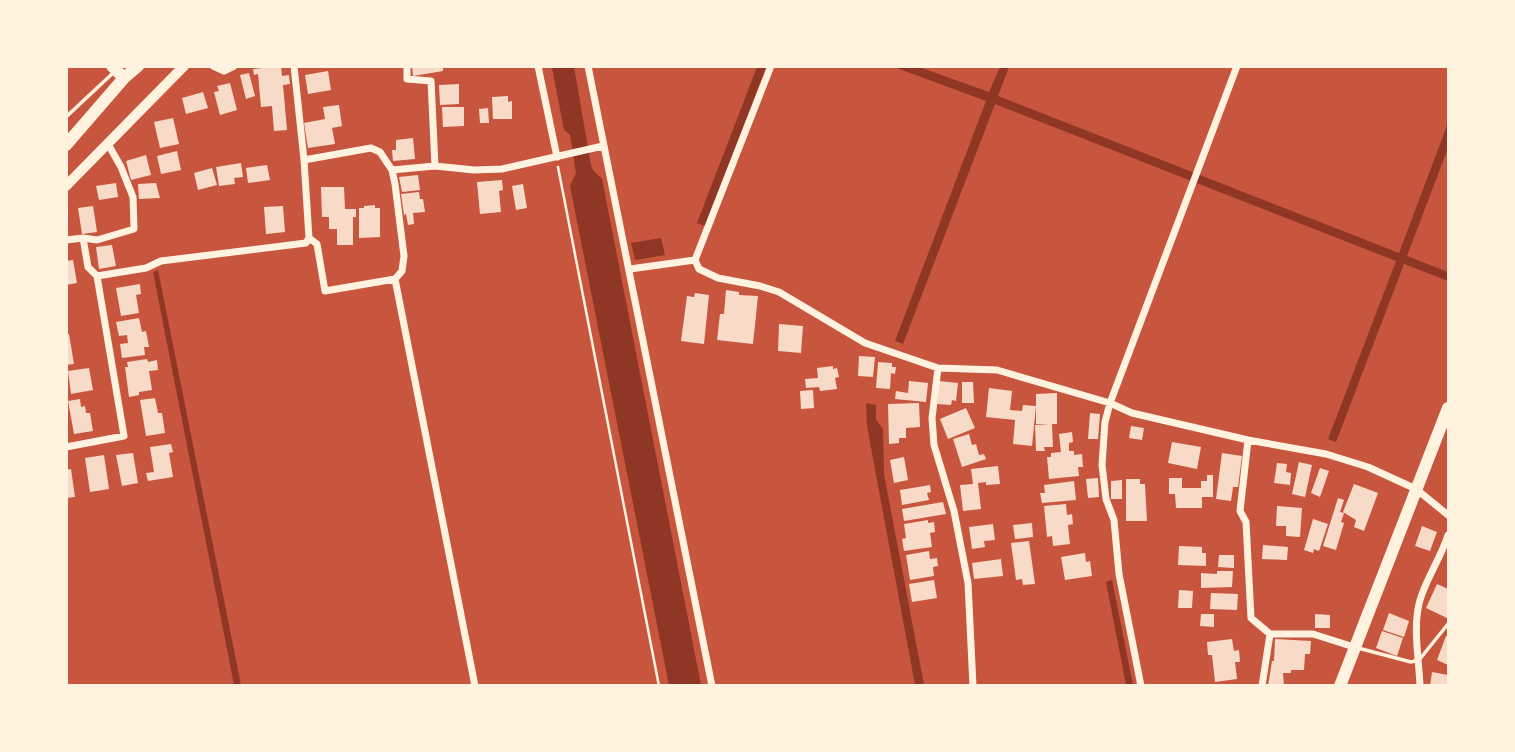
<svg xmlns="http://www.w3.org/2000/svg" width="1515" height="752" font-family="Bitter,serif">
  <rect width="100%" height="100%" fill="#c8553d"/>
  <!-- water -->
  <path fill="#8f3625" d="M552 67H574L591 165 593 170 602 179 701 685H669L570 186 576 173 570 135 564 130Z
    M757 67H766L705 226 697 223Z
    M894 67H919L989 92 1000 67H1009L998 96 1399 253 1448 123V148L1407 256 1448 272V281L1404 264 1336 442 1328 439 1396 261 995 104 903 344 895 341 986 101Z
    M661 238 665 255 635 260 631 243Z
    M158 270 241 685H234L153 272Z
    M866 403 876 405V420L883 429 884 474 924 685H915L867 426Z
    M1112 580 1133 685H1126L1106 582Z"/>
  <!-- building -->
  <path fill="#f7dbc8" d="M281 66 282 76 289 75 290 84 283 85 287 130 274 131 272 106 261 107 258 74 254 75 253 69Z
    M412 66H443V71L413 76Z
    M328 71 331 90 308 94 305 75Z
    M249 73 255 96 246 99 240 75Z
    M230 83 237 110 220 115 214 92 219 91 217 86Z
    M459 84V104L440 105 439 85Z
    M203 92 208 108 186 114 182 98Z
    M508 96V102L512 101V119H493L492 97Z
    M339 105 342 126 332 128 335 144 308 148 304 123 325 119 323 107Z
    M442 107H464V126L443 127Z
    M488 108 489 123H480L479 109Z
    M173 118 179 144 160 148 154 122Z
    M413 138 415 159 393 161 392 150H396V140Z
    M177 151 181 170 161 174 157 156Z
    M146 155 151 175 131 180 126 161Z
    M241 163 243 177 234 178 235 184 219 186 216 167Z
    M267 165 270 180 248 183 246 168Z
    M212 168 217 185 198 190 194 173Z
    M418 175 420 190 402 192 399 177Z
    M502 180 503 190 499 191 501 212 480 214 477 182Z
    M116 183 118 197 99 200 96 186Z
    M156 183 160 198 139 199 138 184Z
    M523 184 527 208 516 210 512 186Z
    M321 187H344L345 209H356V217H353V245H337V229H329V217H322Z
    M419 192 420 199H423L425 212 413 213 414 224 408 225 406 214 404 215 401 194Z
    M375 205V208H380V237L359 238V208H364V206Z
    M93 206 97 232 82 234 78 208Z
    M283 206 285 232 266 234 264 207Z
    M112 245 116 266 99 269 96 247Z
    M73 260 77 283 66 285V261Z
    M140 284 141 294 136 295 139 313 121 316 116 288Z
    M726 290 739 292V295L758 296 753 344 717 340 720 314H724Z
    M695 293 709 295 704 344 681 341 687 296 694 297Z
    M139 318 142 332 146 331 149 347H144L145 355 122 358 120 344 128 343 127 335 119 336 116 322Z
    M779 324 803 326 801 353 778 351Z
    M66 334H69L74 364 66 365Z
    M859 356 875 357 873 377 858 376Z
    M147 359 148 362 157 360 158 370 149 371 152 390 139 392V395L129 397 125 367H128L127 362Z
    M878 362 892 363V367H896L895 374 891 373 890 389 876 388Z
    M833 366V369L837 368 839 377 835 378 837 389 820 391 819 387 806 388 805 379 818 378 817 368Z
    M89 368 93 390 71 394 68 371Z
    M909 381 928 383 926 402 895 399 896 391 908 393Z
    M939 381 958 383 956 401 952 400 951 405 937 404Z
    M962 382H973L974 403H962Z
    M989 388 1012 391 1010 410 1022 411 1023 405 1036 406 1032 446 1013 444 1015 420 986 417Z
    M813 390 814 408 801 409 800 391Z
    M1057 393V424H1052L1053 447H1044L1045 451H1036L1035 425 1049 424H1036V394Z
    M155 398 158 413H162L165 433 146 436 140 400Z
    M80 399 81 407 85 406 86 413H90L93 431 74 434 68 401Z
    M919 403 920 427 906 428V438H899V443L889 444 888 404Z
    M966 408 975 428 948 439 940 419Z
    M1090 413 1100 414 1098 439H1088Z
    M1131 426 1144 428 1142 440 1129 438Z
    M1072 432 1073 442 1069 443V451H1074V455L1082 454 1083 467H1078L1079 476 1049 479 1047 457H1051V453L1061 452 1059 434Z
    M969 434 972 445 976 444 979 455 984 454 986 459 962 467 953 439Z
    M1172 442 1201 447 1197 469 1168 463Z
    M171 444 173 452 169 453 173 477 148 481 146 473 154 472 150 447Z
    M133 453 138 483 122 486 116 455Z
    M1222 453 1242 456 1238 487H1233L1231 501 1216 499Z
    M104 455 109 489 90 492 85 458Z
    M904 457 908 480 894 483 890 460Z
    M1299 462 1312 465 1305 497 1292 494Z
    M1277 463 1287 464 1286 472 1291 473 1290 485 1274 483Z
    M998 466 1000 484 986 485V482L978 483 981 509 963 511 960 485 973 484 971 469Z
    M1320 468 1329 471 1320 497 1311 493Z
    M71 469 75 497 66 498V470Z
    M1207 475H1213V497H1202V508H1176L1175 494H1169V478H1182V488H1201V481H1207Z
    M1098 478 1099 497 1088 498 1086 479Z
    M1126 479H1140V484H1145L1147 521H1126Z
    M1122 480V499H1111V481Z
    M1074 481 1076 500 1042 503 1040 493H1045L1044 485Z
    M1354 484 1378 493 1364 531 1354 527 1356 520 1343 512Z
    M930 485 931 492 927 493 929 500 902 505 900 490Z
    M1338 498 1344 500 1340 512 1344 513 1341 522 1344 523 1336 550 1323 546Z
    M943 502 946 514 904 521 902 509Z
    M1066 504 1067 515 1072 514 1073 524 1068 525 1070 544 1053 546 1052 536 1047 537 1044 506Z
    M1277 506 1302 508 1300 537 1286 536V526H1276Z
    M1313 519 1328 524 1319 551 1314 549 1313 553 1304 550Z
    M928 520V523L934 522 935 532 930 533 932 547 904 551 902 539 906 538 904 524Z
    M1032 523 1033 537 1015 539 1013 525Z
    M993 524 995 540 984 541 985 547 972 549 969 527Z
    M1422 526 1437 532 1430 551 1415 546Z
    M1029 541 1035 584 1023 585 1022 579 1016 580 1011 543Z
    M1263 545 1288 547 1287 560 1262 559Z
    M1179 546 1202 547V553H1206V566L1178 565Z
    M929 551 930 559 937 558 938 566 933 567 934 576 910 580 906 555Z
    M1085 553 1086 562 1090 561 1092 576 1065 580 1061 557Z
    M1219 555H1234V568L1218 567Z
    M1001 559 1003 576 974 579 972 563Z
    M1217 571H1233L1232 587 1201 588V573L1217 574Z
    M934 580 937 598 912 602 909 584Z
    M1437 584 1448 589 1447 618 1426 608Z
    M1179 590 1193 591 1192 608H1178Z
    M1211 593 1238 594 1237 610 1210 609Z
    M1389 613 1409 621 1404 637 1383 630Z
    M1201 614H1214V627L1200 626Z
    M1315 614 1330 615V628H1315Z
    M1382 631 1403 638 1397 656 1376 648Z
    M1446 636H1448V665L1437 660Z
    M1232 639 1234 651 1239 650 1240 662H1235L1237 679 1215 682 1212 655H1208L1207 642Z
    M1275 639 1311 641 1310 654H1305L1304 670H1291V673H1283L1284 686H1268L1272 661H1274Z
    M1432 672 1448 675 1447 686H1430Z"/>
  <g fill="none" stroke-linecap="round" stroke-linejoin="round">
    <!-- path -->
    <path stroke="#fff3e0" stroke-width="2.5" d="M558 167 659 686"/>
    <!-- service -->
    <path stroke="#fff3e0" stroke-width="3.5" d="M66 117 113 73
      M1358 648 1411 662 1419 660 1448 624"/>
    <!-- minor -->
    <path stroke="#fff3e0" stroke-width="7" d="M213 66 224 71 234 66
      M294 66 304 160 371 148 380 152 392 170 395 184 404 256 402 271 395 279 325 291 317 244 309 238 304 160
      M407 66V79L431 81 435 166
      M538 66 557 157
      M588 66 712 686
      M392 170 435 166 474 170 502 169 603 146
      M83 238 97 240 134 229 133 197 121 167 108 144
      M66 240 83 238 88 267 97 276 124 436 66 447
      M695 260 699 269 718 278 760 286 779 292 865 343 938 368 997 370 1110 403 1132 413 1248 440 1326 454 1368 467 1416 489 1448 515
      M695 260 771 66
      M630 269 695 260
      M97 276 146 268 161 261 306 243 309 238
      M395 279 475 686
      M938 368 932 418 934 445 954 511 968 583 973 686
      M1248 440 1240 511 1246 522 1251 618 1270 634H1313L1354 647
      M1141 686 1119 574 1114 520 1106 499 1102 465 1105 422 1110 403 1237 66
      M1262 686 1270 634
      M1420 686C1419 659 1413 630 1419 604 1424 582 1441 558 1448 535"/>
    <!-- secondary -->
    <path stroke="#fff3e0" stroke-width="10" d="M66 186 184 66"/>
    <!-- primary -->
    <path stroke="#fff3e0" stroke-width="12" d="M112 66 124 78
      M66 145 124 78 138 66
      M1340 686 1448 408"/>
  </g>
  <!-- border -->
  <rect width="1515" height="752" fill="none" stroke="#fff3e0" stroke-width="136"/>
</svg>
